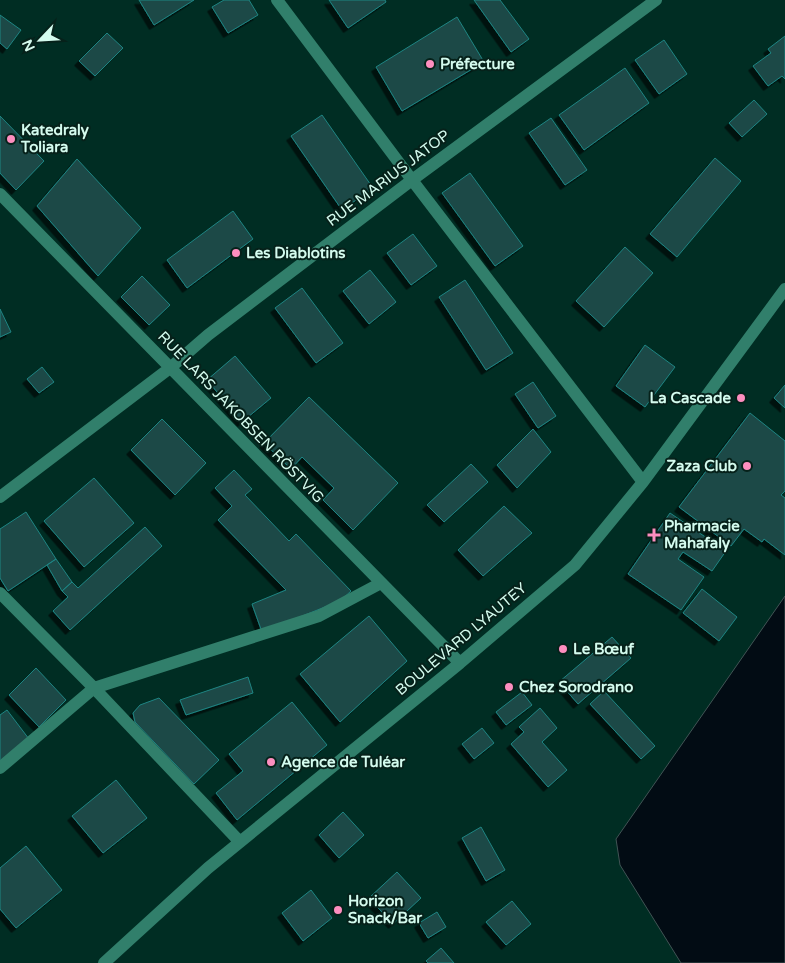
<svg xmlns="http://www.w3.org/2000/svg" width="785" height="963" font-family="'Varela Round',sans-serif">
  <defs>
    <filter id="shadow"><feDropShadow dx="-4.5" dy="4.5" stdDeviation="0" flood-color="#0009"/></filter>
  </defs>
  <rect width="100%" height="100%" fill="#002d23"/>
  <!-- water -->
  <path fill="#020c14" stroke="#415455" d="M785 596V963H681L620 865 616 839Z"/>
  <!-- building -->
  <path fill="#1a4847" stroke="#1e8583" filter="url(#shadow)" d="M139 0H194L154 25Z
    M224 0H249L258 15 228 33 212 7Z
    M329 0H385L386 2 348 28Z
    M474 0H500L529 39 511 52Z
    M0 15 21 30 7 49 0 43Z
    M457 17 484 62 402 111 376 67Z
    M107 33 123 48 95 76 79 61Z
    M785 36V79L782 76 768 86 753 66 771 53 768 49Z
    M664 40 687 74 659 94 635 60Z
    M625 68 649 103 584 150 559 115Z
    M754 100 767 114 742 137 729 123Z
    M322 115 373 188 342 210 291 136Z
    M0 116 44 161 16 190 0 173Z
    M551 118 587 170 565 185 529 133Z
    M715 158 741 181 677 257 650 234Z
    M77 159 141 228 98 276 37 206Z
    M470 173 523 246 495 266 442 193Z
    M233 211 253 239 187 288 167 260Z
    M413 234 437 266 411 285 387 253Z
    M625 247 653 273 604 327 576 301Z
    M370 270 396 302 369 324 343 291Z
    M142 276 170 305 149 325 121 297Z
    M465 280 513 353 486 370 439 297Z
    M302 288 343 343 316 363 275 308Z
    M0 309 11 332 0 337Z
    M645 345 675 367 645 407 616 386Z
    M235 356 271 398 242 422 207 380Z
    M42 367 54 382 39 393 27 379Z
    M533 382 556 416 538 428 515 394Z
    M785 385V408L774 398Z
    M309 397 398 483 353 530 323 500 334 488 302 457 291 469 264 443Z
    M750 413 785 441V491L781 495 785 498V555L764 539 762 542 744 529 731 546 679 507Z
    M162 419 206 463 175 495 131 450Z
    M533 429 551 452 517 488 497 465Z
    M471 464 488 482 444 522 427 505Z
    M234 470 252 489 245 495 289 541 296 534 351 591 340 601 262 632 252 604 286 590 218 520 232 506 215 488Z
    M94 478 134 523 84 567 44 521Z
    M504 506 532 533 483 576 458 550Z
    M26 512 56 559 8 591 0 578V529Z
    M670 513 726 551 712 571 683 552 678 559 704 577 681 610 628 574Z
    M145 527 162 546 70 630 53 611 68 597 62 591 72 582 78 588Z
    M56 559 72 582 62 591 47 565Z
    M702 589 737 617 719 641 683 613Z
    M369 616 407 661 340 722 300 674Z
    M612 637 631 658 578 704 559 682Z
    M36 668 66 700 39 727 9 695Z
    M248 677 253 693 186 715 180 700Z
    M604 691 655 746 641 759 590 704Z
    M522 692 532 705 506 725 496 712Z
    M159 698 219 760 194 784 135 722 133 713 140 705Z
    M292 702 327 745 237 820 216 793 243 771 229 754Z
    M540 708 557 728 542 742 567 770 548 787 511 744 524 732 519 727Z
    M7 710 29 739 0 761V715Z
    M482 728 494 743 474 759 462 744Z
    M116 780 147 818 103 853 72 816Z
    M343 812 364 835 339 858 319 835Z
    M481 827 505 870 486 881 462 838Z
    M26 846 62 890 16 928 0 909V868Z
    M397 872 421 898 393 924 369 898Z
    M311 890 332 918 303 941 282 913Z
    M512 901 531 924 506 945 486 922Z
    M437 912 446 927 428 938 419 923Z
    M441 948 454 963H428L426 961Z"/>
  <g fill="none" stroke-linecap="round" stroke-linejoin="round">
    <!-- minor -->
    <path stroke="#317f6b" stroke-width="12" d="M277 0 412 180 643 482
      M0 194 460 663
      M0 497 170 368 208 335 412 180 656 0
      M0 593 94 688 240 842
      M0 768 94 688 319 616 381 583
      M104 963 208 868 460 663 575 565 643 482 785 289"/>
  </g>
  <!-- markers -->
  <g fill="#fd8ebf" stroke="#06211a" stroke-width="2">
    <circle cx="430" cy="64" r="5"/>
    <circle cx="11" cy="139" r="5"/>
    <circle cx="236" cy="253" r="5"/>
    <circle cx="741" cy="398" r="5"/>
    <circle cx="747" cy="466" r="5"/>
    <path d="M651.5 527.5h5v5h5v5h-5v5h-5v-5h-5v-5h5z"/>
    <circle cx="563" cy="649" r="5"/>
    <circle cx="509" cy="687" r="5"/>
    <circle cx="271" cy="762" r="5"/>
    <circle cx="338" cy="910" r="5"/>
  </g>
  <g text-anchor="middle" stroke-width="4" stroke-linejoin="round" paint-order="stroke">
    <!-- poi labels -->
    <g font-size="15" font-weight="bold" fill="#d4fbee" stroke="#06211a" text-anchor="start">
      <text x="440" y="69">Préfecture</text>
      <text x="21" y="135">Katedraly<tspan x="21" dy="17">Toliara</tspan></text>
      <text x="246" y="258">Les Diablotins</text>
      <text x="731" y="403" text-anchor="end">La Cascade</text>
      <text x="737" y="471" text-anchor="end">Zaza Club</text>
      <text x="664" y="531">Pharmacie<tspan x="664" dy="17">Mahafaly</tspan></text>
      <text x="573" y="654">Le Bœuf</text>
      <text x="519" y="692">Chez Sorodrano</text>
      <text x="281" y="767">Agence de Tuléar</text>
      <text x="348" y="906">Horizon<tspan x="348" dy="17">Snack/Bar</tspan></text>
    </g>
    <!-- street labels -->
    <g font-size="15" fill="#d4fbee" stroke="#06211a">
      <text transform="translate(388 178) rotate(-37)" y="5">RUE MARIUS JATOP</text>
      <text transform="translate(241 417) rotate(46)" y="5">RUE LARS JAKOBSEN RÖSTVIG</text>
      <text transform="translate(461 639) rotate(-40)" y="5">BOULEVARD LYAUTEY</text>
    </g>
  </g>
  <!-- north arrow -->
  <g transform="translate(40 40) rotate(245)" stroke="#06211a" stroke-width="4" paint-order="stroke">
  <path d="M0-4L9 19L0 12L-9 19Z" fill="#d4fbee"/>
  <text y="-8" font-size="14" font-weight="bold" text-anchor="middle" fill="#d4fbee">N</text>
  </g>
</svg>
